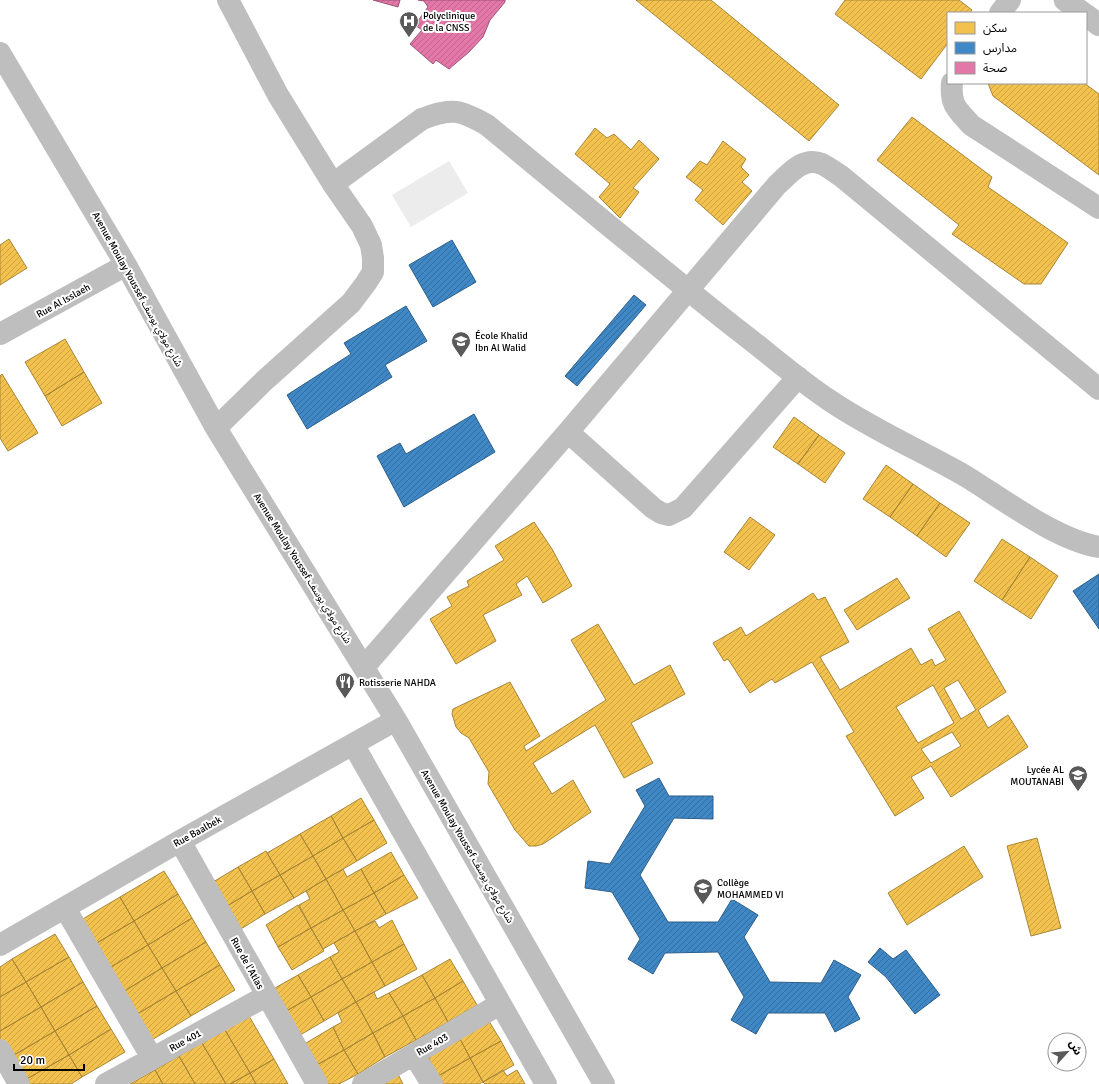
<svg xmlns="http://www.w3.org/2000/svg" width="1099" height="1084" font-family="Signika,'Noto Sans Arabic',sans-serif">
  <defs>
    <pattern id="homes-hatch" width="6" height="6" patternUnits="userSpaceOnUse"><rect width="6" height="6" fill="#f2c14e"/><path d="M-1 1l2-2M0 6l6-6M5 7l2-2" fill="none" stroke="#cea442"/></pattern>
    <pattern id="schools-hatch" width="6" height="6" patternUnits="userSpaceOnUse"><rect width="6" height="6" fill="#3f88c5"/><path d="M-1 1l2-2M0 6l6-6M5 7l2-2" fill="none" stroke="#326d9e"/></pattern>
    <pattern id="health-hatch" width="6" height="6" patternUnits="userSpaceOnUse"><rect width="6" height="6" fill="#e377a8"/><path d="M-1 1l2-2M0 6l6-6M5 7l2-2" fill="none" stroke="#c1658f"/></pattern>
  </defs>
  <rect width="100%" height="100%" fill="#fff"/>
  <!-- pitch -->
  <path fill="#ececec" d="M449 161 468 193 411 227 392 195Z"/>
  <!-- homes -->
  <path fill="url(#homes-hatch)" stroke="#a98737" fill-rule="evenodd" d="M636 0H711L839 105 809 141Z
    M845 0H959L972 10 970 13H948V43L921 79 835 14Z
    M988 83H1084L1099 94V175L993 96Z
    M912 117 992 177 988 187 1068 243 1041 284H1024L952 234 959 225 877 160Z
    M595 128 607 138 614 134 631 150 639 140 659 159 633 188 639 192 620 218 599 197 610 184 575 154Z
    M723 141 746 159 741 167 749 175 742 182 752 191 723 225 695 200 703 190 686 177 700 161 707 165Z
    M9 239 27 268 0 285V245Z
    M65 339 84 372 45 396 25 362Z
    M84 372 102 403 62 426 45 396Z
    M2 374 38 433 8 451 0 438V376Z
    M794 417 819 435 798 464 773 447Z
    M819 435 845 453 825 483 798 464Z
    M886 465 913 484 890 517 863 499Z
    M913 484 940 503 917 536 890 517Z
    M940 503 970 523 946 557 917 536Z
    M750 517 775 535 749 570 724 552Z
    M534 522 552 549 572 586 543 603 527 576 516 584 522 595 483 615 496 641 456 664 430 619 452 606 447 597 469 586 467 581 504 560 495 546Z
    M1002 539 1030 557 1002 600 974 581Z
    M1030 557 1058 576 1031 619 1002 600Z
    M897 578 910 598 857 630 844 610Z
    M813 593 818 600 825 597 849 642 820 657 840 690 911 648 921 665 932 659 935 666 946 660 928 629 959 611 1006 692 978 710 988 728 1008 715 1028 747 951 797 931 766 911 777 924 798 895 816 846 736 854 732 812 662 775 683 772 679 750 693 728 659 724 661 713 643 741 627 746 636ZM958 680 976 710 961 719 944 688ZM933 685 954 723 918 743 896 707ZM952 732 961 746 931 763 921 749Z
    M598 624 634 685 670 665 685 694 631 723 653 763 624 778 595 725 533 763 552 794 573 780 591 812 543 844 536 846H529L515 830 488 784 489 772 469 738 461 733 456 727 452 714 453 709 510 682 540 736 524 746 526 751 606 700 571 640Z
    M361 798 374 820 343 838 331 816Z
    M331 816 343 838 313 856 300 834Z
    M374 820 387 843 357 861 343 838Z
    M300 834 313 856 280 875 267 853Z
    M343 838 357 861 326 879 313 856Z
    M1037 838 1061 928 1031 936 1007 846Z
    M964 846 983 877 907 925 888 893Z
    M266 851 280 875 252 891 238 867Z
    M391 852 404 875 374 893 361 869Z
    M313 856 326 879 294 898 280 875Z
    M238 867 252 891 222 909 208 885Z
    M343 869 347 877 361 869 374 893 343 910 326 879Z
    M164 871 178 894 134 921 120 897Z
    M280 875 294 898 265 914 252 891Z
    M404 875 418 898 386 914 374 893Z
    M326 879 343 910 311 928 299 905 310 899 306 891Z
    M252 891 265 914 236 932 222 909Z
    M374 893 386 914 355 931 343 910Z
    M178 894 192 918 148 945 134 921Z
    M120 897 134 921 90 947 76 923Z
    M298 905 311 928 278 947 266 925Z
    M343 910 355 931 323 949 311 928Z
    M192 918 206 942 162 968 148 945Z
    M392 920 404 944 372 962 355 931 375 921 379 928Z
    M134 921 148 945 104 971 90 947Z
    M311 928 324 951 292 970 278 947Z
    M355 931 372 962 342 979 330 957 339 952 334 943Z
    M55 934 69 957 26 982 12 959Z
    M206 942 220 965 176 991 162 968Z
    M404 944 417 969 385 986 372 962Z
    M148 945 162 968 118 995 104 971Z
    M69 957 83 982 41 1007 26 982Z
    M330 957 342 979 311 997 298 975Z
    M12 959 26 982 0 997V967Z
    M450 959 463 981 435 998 422 975Z
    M372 962 385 986 356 1002 342 979Z
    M220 965 235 990 191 1016 176 991Z
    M162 968 176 991 132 1017 118 995Z
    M298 975 311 997 281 1014 268 992Z
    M422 975 435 998 403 1016 389 993Z
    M342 979 356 1002 324 1021 311 997Z
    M463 981 477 1005 448 1022 435 998Z
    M26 982 41 1007 0 1031V997Z
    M83 982 97 1006 55 1031 41 1007Z
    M176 991 191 1016 147 1043 132 1017Z
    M374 992 377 999 389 993 403 1016 373 1033 356 1002Z
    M311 997 324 1021 295 1038 281 1014Z
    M435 998 448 1022 416 1040 403 1016Z
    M356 1002 373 1033 344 1050 333 1027 342 1022 338 1013Z
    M97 1006 111 1029 69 1055 55 1031Z
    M41 1007 55 1031 9 1058 0 1042V1031Z
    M249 1016 274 1059 250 1073 225 1030Z
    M403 1016 416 1040 385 1057 373 1033Z
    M487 1018 501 1041 470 1058 458 1035Z
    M333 1027 344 1050 313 1067 301 1046Z
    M111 1029 125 1052 82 1077 69 1055Z
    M225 1030 250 1073 230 1084H226L202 1043Z
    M55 1031 69 1055 23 1081 9 1058Z
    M373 1033 385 1057 358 1074 344 1050Z
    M458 1035 470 1058 438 1076 426 1053Z
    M501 1041 514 1065 483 1082 470 1058Z
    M202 1043 226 1084H195L179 1056Z
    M344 1050 358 1074 339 1084H323L313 1067Z
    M69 1055 82 1077 71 1084H25L23 1081Z
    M179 1056 195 1084H163L155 1070Z
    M470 1058 483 1082 479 1084H443L438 1076Z
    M274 1059 288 1084H256L250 1073Z
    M155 1070 163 1084H130Z
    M503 1070 507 1076 517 1070 525 1084H485L483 1082Z
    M397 1072 403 1084H377Z
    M250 1073 256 1084H230Z"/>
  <!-- schools -->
  <path fill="url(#schools-hatch)" stroke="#2c5f8a" d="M452 240 476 282 433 307 409 265Z
    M634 295 646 305 577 386 565 376Z
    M406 306 427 341 385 365 392 377 307 429 287 395 351 354 344 343Z
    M474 414 495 452 404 507 377 456 400 443 406 454Z
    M1099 574V629L1073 591Z
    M659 778 669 796H713V819L674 818 640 875 668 922H718L732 899 758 915 744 937 770 982 821 983 834 960 861 975 848 997 860 1019 835 1032 825 1013H768L756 1034 731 1020 744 997 718 952 665 953 653 974 628 959 640 939 612 892 585 888 588 861 610 864 645 806 636 790Z
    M880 948 893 959 906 950 940 995 915 1014 886 977 868 962Z"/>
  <!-- health -->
  <path fill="url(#health-hatch)" stroke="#9f5376" d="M373 0H400L398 7Z
    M418 0H505V2L490 20 483 37 469 52 449 69 436 60 433 64 410 44 422 30 415 25 428 7 424 1Z"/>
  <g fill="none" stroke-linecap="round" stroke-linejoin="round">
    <defs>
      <path id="major" d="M1065 0 1083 13
        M1086 15 1099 25"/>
    </defs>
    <!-- major casing -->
    <use href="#major" stroke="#dbdbdb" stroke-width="23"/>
    <!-- minor -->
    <path stroke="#bebebe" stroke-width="22" d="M1000 13 1010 0
      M0 53 126 265 216 428 396 720 604 1084
      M952 83C950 105 957 109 971 125L1099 208
      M333 184 422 119C451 107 461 110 487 125 569 193 651 261 734 327 766 351 796 378 829 400 873 430 922 451 967 477 1004 500 1057 540 1099 547
      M0 334 126 265
      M216 428 264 381 351 303 366 283 373 272V258L371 245 362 226 333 184 278 95 228 0
      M568 432 653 508 661 513 669 515 683 508 798 377
      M364 667 568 432 777 185C790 173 803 156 822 164 828 167 835 172 841 176L1099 389
      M353 744 546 1084
      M180 841 317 1084
      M65 908 152 1058
      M0 945 180 841 396 720
      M0 1050 19 1084
      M414 1055 432 1084
      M106 1084 266 996
      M363 1084 500 1004"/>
    <!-- major -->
    <use href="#major" stroke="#bebebe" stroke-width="22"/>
  </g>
  <!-- icons -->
  <defs>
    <symbol id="hospital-pin" viewBox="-11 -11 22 30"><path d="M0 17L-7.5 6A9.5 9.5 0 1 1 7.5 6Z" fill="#595959" stroke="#fff"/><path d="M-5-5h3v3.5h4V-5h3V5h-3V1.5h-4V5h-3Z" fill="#fff"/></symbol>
    <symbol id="school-pin" viewBox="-11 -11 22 30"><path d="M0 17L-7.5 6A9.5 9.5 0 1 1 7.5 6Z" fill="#595959" stroke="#fff"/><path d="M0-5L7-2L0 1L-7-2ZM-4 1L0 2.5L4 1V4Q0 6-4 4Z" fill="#fff"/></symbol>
    <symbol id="restaurant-pin" viewBox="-11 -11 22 30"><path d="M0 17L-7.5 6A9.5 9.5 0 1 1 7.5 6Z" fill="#595959" stroke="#fff"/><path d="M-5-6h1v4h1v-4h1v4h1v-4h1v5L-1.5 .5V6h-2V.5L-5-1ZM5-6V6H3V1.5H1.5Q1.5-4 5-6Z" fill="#fff"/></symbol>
  </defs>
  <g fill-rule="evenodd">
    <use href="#hospital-pin" x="398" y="10" width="22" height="30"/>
    <use href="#school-pin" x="450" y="330" width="22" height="30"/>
    <use href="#restaurant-pin" x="334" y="671" width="22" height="30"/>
    <use href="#school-pin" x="1067" y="764" width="22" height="30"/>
    <use href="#school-pin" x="692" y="877" width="22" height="30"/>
  </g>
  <g text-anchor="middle" stroke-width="4" stroke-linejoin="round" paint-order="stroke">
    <!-- poi labels -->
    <g font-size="10" fill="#000" stroke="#fff" text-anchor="start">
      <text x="423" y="19">Polyclinique<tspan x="423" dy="12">de la CNSS</tspan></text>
      <text x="475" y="339">École Khalid<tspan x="475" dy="12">Ibn Al Walid</tspan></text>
      <text x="359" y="686">Rotisserie NAHDA</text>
      <text x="1064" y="773" text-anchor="end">Lycée AL<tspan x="1064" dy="12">MOUTANABI</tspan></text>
      <text x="717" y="886">Collège<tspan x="717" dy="12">MOHAMMED VI</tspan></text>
    </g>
    <!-- street labels -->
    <g font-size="10" fill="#000" stroke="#fff">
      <text transform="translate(138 289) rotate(61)" y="4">Avenue Moulay Youssef شارع مولاي يوسف</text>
      <text transform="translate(63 300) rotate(-29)" y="4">Rue Al Isslaeh</text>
      <text transform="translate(303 568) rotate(58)" y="4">Avenue Moulay Youssef شارع مولاي يوسف</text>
      <text transform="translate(197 831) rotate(-29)" y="4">Rue Baalbek</text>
      <text transform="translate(468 846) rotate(60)" y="4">Avenue Moulay Youssef شارع مولاي يوسف</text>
      <text transform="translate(248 963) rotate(61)" y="4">Rue de l'Atlas</text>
      <text transform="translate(185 1040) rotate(-29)" y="4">Rue 401</text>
      <text transform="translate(432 1044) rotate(-30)" y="4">Rue 403</text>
    </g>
  </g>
  <!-- legend -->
  <rect x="947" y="12" width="140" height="72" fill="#ffffff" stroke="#999999"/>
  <rect x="955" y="22" width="20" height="12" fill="#f2c14e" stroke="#999999"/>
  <text x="983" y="32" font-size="12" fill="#000000">سكن</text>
  <rect x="955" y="42" width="20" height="12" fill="#3f88c5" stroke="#999999"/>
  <text x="983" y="52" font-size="12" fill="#000000">مدارس</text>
  <rect x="955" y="62" width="20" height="12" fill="#e377a8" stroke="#999999"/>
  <text x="983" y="72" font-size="12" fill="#000000">صحة</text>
  <!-- north arrow -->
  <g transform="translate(1067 1052) rotate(63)"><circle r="19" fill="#ffffff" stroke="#999999"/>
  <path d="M0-3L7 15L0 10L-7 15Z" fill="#595959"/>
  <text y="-6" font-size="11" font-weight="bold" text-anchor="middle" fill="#000000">ش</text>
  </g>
  <!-- scale -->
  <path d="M14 1064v6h70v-6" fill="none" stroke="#000000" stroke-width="2"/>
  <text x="20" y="1064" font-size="12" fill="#000000" stroke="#ffffff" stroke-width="3" paint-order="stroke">20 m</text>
</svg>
